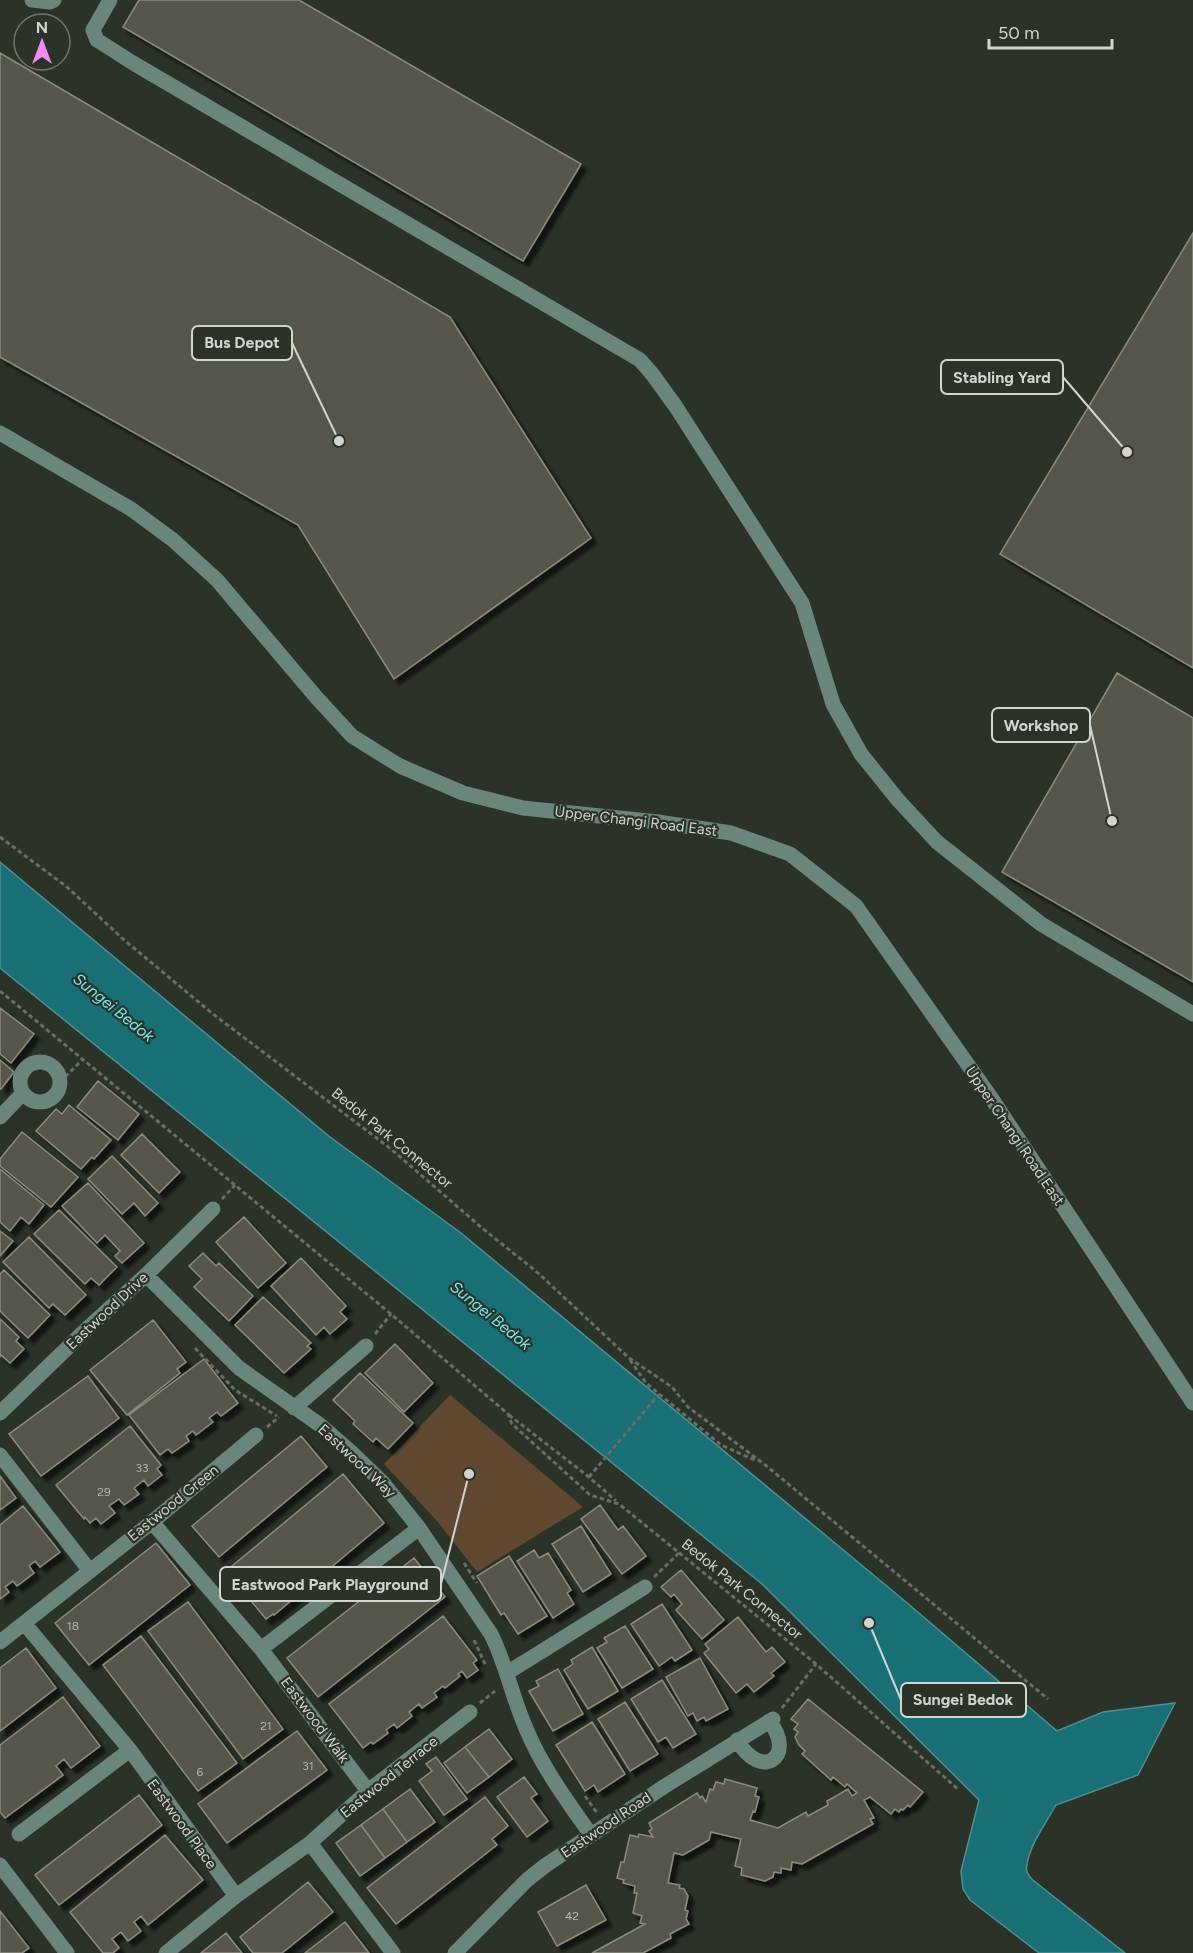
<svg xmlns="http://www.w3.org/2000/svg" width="1193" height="1953" font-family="Figtree,sans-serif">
  <defs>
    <filter id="shadow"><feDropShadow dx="5.5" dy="5.5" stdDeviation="1.5" flood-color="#0009"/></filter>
  </defs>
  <rect width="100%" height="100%" fill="#2b3228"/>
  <!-- green -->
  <path fill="#604930" d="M450 1395 583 1507 477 1572 437 1521 384 1464Z"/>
  <!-- water -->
  <path fill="#196f76" stroke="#508e91" stroke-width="1.5" d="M0 862 330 1137 461 1233 906 1602 1057 1731 1103 1712 1175 1703 1138 1775 1056 1805C1047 1821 1029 1846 1027 1865 1025 1872 1029 1876 1034 1881L1125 1953H1039L970 1900 963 1889 961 1871 979 1800 762 1584 0 968Z"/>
  <!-- building -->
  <path fill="#565548" stroke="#8c8b7d" stroke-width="1.5" filter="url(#shadow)" d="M139 0H299L581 164 523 261 123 27Z
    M0 53 450 317 591 538 394 679 298 525 0 357Z
    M1193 233V668L1000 554Z
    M1117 673 1193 718V982L1002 872Z
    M0 1008 34 1034 11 1063 0 1054Z
    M0 1060 14 1072 1 1089H0Z
    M98 1081 139 1114 118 1140 77 1107Z
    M69 1105 111 1140 94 1159 92 1157 81 1169 36 1131 56 1109 62 1114Z
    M22 1132 78 1177 51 1207 0 1166V1159Z
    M142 1134 180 1172 159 1193 121 1155Z
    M112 1156 158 1203 145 1216 134 1203 122 1214 88 1179Z
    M0 1169 44 1205 29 1224 21 1217 10 1231 0 1222Z
    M88 1183 144 1243 122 1263 115 1256 120 1251 105 1235 97 1243 62 1206Z
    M59 1210 117 1267 99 1285 91 1278 85 1284 34 1234Z
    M244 1217 286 1263 258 1288 216 1242Z
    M0 1231 13 1241 0 1256Z
    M29 1237 86 1295 65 1315 53 1304 49 1308 3 1262Z
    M203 1253 216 1266 219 1263 253 1296 229 1321 194 1287 202 1279 189 1266Z
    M301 1258 346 1306 340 1312 347 1319 330 1334 324 1327 316 1335 271 1286Z
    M4 1270 50 1315 28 1338 0 1311V1274Z
    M263 1297 311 1343 307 1346 311 1349 284 1373 235 1325Z
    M0 1319 19 1337 16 1341 24 1349 10 1363 1 1355 0 1357Z
    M153 1320 186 1362 177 1369 180 1373 127 1415 90 1370Z
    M395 1344 433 1383 404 1412 365 1373Z
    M204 1359 238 1403 221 1416 217 1412 209 1418 213 1422 196 1435 193 1431 186 1436 189 1441 172 1453 168 1449 160 1455 129 1415Z
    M360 1373 413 1423 388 1449 376 1438 373 1442 353 1424 355 1421 333 1400Z
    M88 1376 119 1418 41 1476 9 1434Z
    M130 1426 161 1465 157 1469 162 1475 148 1486 144 1480 134 1488 139 1494 124 1505 119 1499 109 1506 115 1513 101 1524 96 1518 90 1523 85 1517 84 1519 56 1485Z
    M301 1436 327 1467 219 1557 192 1526Z
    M343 1474 384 1523 274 1615 273 1614 266 1619 226 1571Z
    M0 1476 16 1498 0 1510Z
    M600 1505 618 1530 623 1526 646 1556 622 1574 581 1519Z
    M23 1506 60 1552 40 1567 35 1561 29 1566 34 1573 17 1586 13 1581 5 1587 9 1592 0 1599V1525Z
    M581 1526 611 1574 583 1592 552 1544Z
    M156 1543 190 1585 89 1665 55 1623Z
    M534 1550 539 1558 548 1553 571 1590 567 1593 574 1604 553 1618 517 1561Z
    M509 1556 547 1616 518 1634 504 1613 501 1615 477 1576Z
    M414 1558 445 1597 318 1697 287 1658Z
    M681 1570 724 1620 702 1639 676 1610 682 1604 674 1594 671 1597 661 1587Z
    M188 1602 283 1729 243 1759 148 1631Z
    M662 1604 692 1650 675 1661 672 1657 659 1666 631 1624Z
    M443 1616 477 1660 473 1663 478 1670 467 1678 462 1671 458 1674 460 1676 445 1688 443 1686 434 1693 437 1697 422 1708 419 1704 409 1712 412 1716 397 1728 394 1724 386 1730 388 1733 373 1744 371 1742 363 1748 329 1704Z
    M738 1617 766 1652 772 1647 785 1662 771 1673 774 1676 754 1692 747 1684 736 1693 704 1653 709 1649 705 1644Z
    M625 1626 653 1669 622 1688 597 1648 607 1642 604 1638Z
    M141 1636 237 1763 198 1791 103 1665Z
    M592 1647 618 1691 588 1709 564 1670 573 1664 571 1660Z
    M26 1648 56 1688 0 1731V1668Z
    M700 1658 728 1709 706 1721 704 1717 697 1721 693 1713 688 1716 666 1677Z
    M558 1669 583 1714 553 1731 529 1691 539 1686 536 1681Z
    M662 1680 696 1734 673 1748 666 1737 658 1742 631 1699Z
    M63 1697 100 1746 71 1768 64 1759 56 1766 63 1775 5 1818 0 1812V1745Z
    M808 1699 923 1792 910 1807 908 1805 903 1810 901 1809 899 1812 895 1809 891 1814 870 1797 864 1800 874 1818 870 1819 873 1824 802 1864 792 1862 791 1870 781 1868V1873L774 1872 773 1877 765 1881 741 1875 742 1868 735 1866 741 1839 711 1832 709 1840 683 1855 674 1853 668 1883 680 1885 679 1888 684 1889 688 1896 685 1910 688 1911 686 1919 689 1924 670 1934 671 1938 643 1953H592L645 1924 640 1923 642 1916 633 1913 637 1893H634L635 1886 623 1883 624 1880 617 1878 621 1862H624L630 1835 638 1837 639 1834 653 1837 649 1831 652 1829 649 1823 697 1793 700 1798 702 1796 706 1802 710 1789 713 1790 716 1782 724 1784 725 1779 757 1788 755 1796 759 1797 755 1812 753 1811 750 1820 778 1828 806 1812 808 1816 828 1805 827 1801 848 1789 852 1796 857 1793 847 1784 845 1787 833 1777 831 1780 802 1754 805 1751 799 1745 795 1737 798 1732 794 1729 798 1724 791 1719Z
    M625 1702 658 1754 630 1771 598 1719Z
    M592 1722 625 1774 598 1792 594 1785 585 1791 556 1745Z
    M489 1729 512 1759 489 1777 465 1747Z
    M297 1731 327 1770 227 1843 198 1804Z
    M465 1747 489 1777 467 1793 444 1763Z
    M436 1757 467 1799 444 1815 419 1781 432 1771 426 1764Z
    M524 1777 537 1794 531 1798 548 1821 527 1837 497 1797Z
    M410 1789 435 1822 407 1842 383 1809Z
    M139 1795 162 1825 59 1905 35 1875Z
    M485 1797 508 1826 492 1839 497 1845 396 1924 367 1888Z
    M383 1809 407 1842 385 1858 361 1825Z
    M361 1825 385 1858 360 1876 336 1843Z
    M165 1835 203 1880 148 1925 141 1916 134 1922 141 1931 128 1941 121 1932 112 1939 119 1948 113 1953H103L70 1912Z
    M308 1882 333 1912 282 1953H253L240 1937Z
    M586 1885 606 1920 557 1946 538 1912Z
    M0 1911 29 1948 22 1953H0Z
    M345 1922 369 1953H305Z
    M226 1933 242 1953H201Z"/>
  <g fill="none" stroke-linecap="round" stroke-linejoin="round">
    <!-- path -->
    <path stroke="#686e66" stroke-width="3" stroke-dasharray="4.5 3" stroke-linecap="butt" d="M0 837 67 887 123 939 213 1014 391 1149 482 1228 537 1272 629 1358 672 1387 688 1407 764 1464 1048 1699
      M0 991 391 1314 508 1414 512 1424 590 1495 619 1504 816 1664 959 1790
      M60 1082 82 1060
      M222 1199 235 1185
      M375 1334 391 1314
      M195 1348 235 1390 277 1416
      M630 1360 646 1383 721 1445 757 1461
      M509 1415 589 1477 616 1501
      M267 1427 279 1417
      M589 1477 659 1394
      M464 1563 477 1583
      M654 1577 679 1553
      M474 1640 485 1664
      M480 1703 495 1691
      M782 1708 816 1664
      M585 1796 597 1813"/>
    <!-- minor -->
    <path stroke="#6a857b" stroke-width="15" d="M32 0 50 2 54 0
      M110 0 93 30 97 40 133 63 640 360 653 375 676 407 802 603 833 704 861 754 898 800 937 842 1041 924 1193 1014
      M0 433 131 509 173 540 217 580 316 697 352 736 400 766 463 793 523 808 658 822 731 833 790 854 856 906 990 1096 1193 1403
      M20 1082a20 20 0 1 1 40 0a20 20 0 1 1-40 0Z
      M0 1117 23 1093
      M146 1275 239 1368 320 1425 352 1453 383 1483 419 1528 491 1634C507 1666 513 1701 528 1733 544 1770 568 1802 591 1835
      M294 1408 366 1346
      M0 1413 91 1325 146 1275 213 1209
      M0 1455 90 1571
      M152 1522 261 1649 368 1791
      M24 1623 130 1750 236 1896
      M0 1642 152 1522 256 1435
      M261 1649 419 1528
      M507 1673 645 1587
      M737 1740C762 1783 797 1755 769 1721
      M19 1834 130 1750
      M310 1843 393 1953
      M0 1865 67 1953
      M166 1953 236 1896 310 1843 368 1791 470 1712
      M455 1953 527 1880 546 1865 665 1786 773 1719"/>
  </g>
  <g text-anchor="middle" stroke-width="4.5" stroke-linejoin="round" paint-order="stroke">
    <!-- number labels -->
    <g font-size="12" fill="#b2b5ad">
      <text x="142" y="1472">33</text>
      <text x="104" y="1496">29</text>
      <text x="73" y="1630">18</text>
      <text x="266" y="1730">21</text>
      <text x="308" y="1770">31</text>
      <text x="200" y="1776">6</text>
      <text x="572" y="1920">42</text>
    </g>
    <!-- street labels -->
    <g font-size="15" fill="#d1d5cf" stroke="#2b3228">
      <text transform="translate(636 821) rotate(7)" y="5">Upper Changi Road East</text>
      <text transform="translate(1015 1136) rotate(56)" y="5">Upper Changi Road East</text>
      <text transform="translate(392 1138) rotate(39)" y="5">Bedok Park Connector</text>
      <text transform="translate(107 1311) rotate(-43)" y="5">Eastwood Drive</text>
      <text transform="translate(357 1461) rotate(43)" y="5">Eastwood Way</text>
      <text transform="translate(173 1503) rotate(-39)" y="5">Eastwood Green</text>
      <text transform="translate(742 1589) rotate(39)" y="5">Bedok Park Connector</text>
      <text transform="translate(315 1720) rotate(53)" y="5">Eastwood Walk</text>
      <text transform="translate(389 1777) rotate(-39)" y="5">Eastwood Terrace</text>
      <text transform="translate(182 1824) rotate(54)" y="5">Eastwood Place</text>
      <text transform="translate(606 1825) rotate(-34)" y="5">Eastwood Road</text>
    </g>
    <!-- water labels -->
    <g font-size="16" font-style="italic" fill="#74eaf5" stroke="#2b3228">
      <text transform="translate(114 1007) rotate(39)" y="6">Sungei Bedok</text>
      <text transform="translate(491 1315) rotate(39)" y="6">Sungei Bedok</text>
    </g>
  </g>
  <!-- callouts -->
  <path fill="none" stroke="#d1d5cf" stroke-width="2" d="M339 441L292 343M1127 452L1063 377M1112 821L1090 725M469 1474L441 1584M869 1623L901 1700"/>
  <g fill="#d1d5cf" stroke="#2b3228" stroke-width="2">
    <circle cx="339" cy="441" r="6"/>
    <circle cx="1127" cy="452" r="6"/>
    <circle cx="1112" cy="821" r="6"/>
    <circle cx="469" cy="1474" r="6"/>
    <circle cx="869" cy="1623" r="6"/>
  </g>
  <g fill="#2b3228" stroke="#d1d5cf" stroke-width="2">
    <rect x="192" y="326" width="100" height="34" rx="6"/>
    <rect x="941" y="360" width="122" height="34" rx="6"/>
    <rect x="992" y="708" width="98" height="34" rx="6"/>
    <rect x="220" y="1567" width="221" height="34" rx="6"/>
    <rect x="901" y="1683" width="125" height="34" rx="6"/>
  </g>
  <g font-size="16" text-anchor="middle" font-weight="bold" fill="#d1d5cf">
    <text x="242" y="348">Bus Depot</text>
    <text x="1002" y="383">Stabling Yard</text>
    <text x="1041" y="731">Workshop</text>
    <text x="330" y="1590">Eastwood Park Playground</text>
    <text x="963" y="1705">Sungei Bedok</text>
  </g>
  <!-- north arrow -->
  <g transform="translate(42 42)"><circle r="28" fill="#2b3228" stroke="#6d736b" stroke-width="1.5"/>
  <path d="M0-4.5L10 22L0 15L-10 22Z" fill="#f38af1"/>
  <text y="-9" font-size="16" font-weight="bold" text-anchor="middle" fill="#d1d5cf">N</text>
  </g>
  <!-- scale -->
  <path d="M989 39v9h123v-9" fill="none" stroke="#d1d5cf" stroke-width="3"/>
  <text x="998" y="39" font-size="18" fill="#d1d5cf" stroke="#2b3228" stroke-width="4.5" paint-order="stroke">50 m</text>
</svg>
